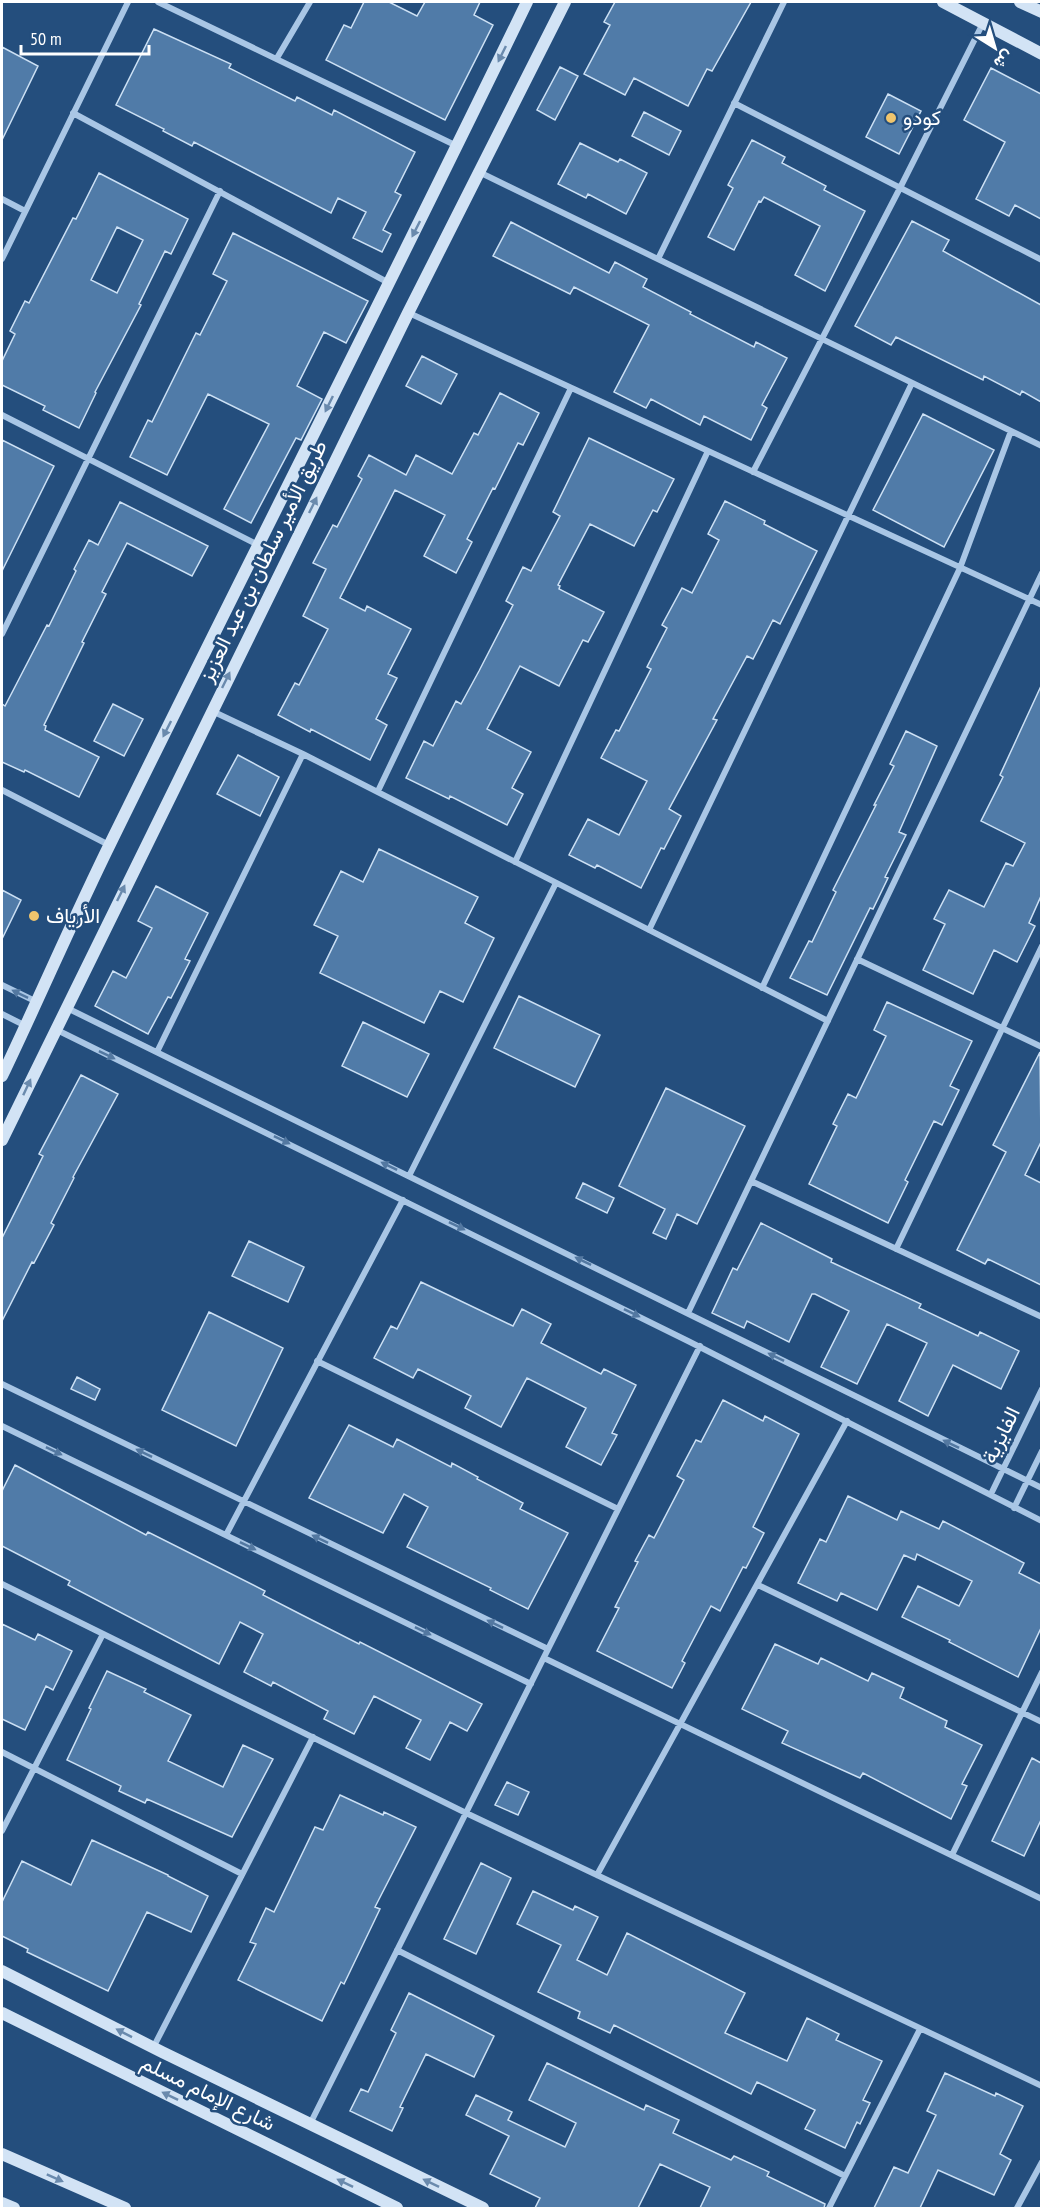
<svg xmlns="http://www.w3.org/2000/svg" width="1043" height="2210" font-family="'PT Sans Narrow',Vazirmatn,sans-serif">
  <rect width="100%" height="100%" fill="#244e7d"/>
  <!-- building -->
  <path fill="#507ba8" stroke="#cce0f4" stroke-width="1.5" fill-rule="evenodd" d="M364 2H389L417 16 425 2H480L474 15 493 25 445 120 326 60 344 25 351 28Z
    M615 2H751L712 71 707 69 688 106 634 78 625 95 584 74 610 25 604 22Z
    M154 29 231 64 229 68 295 101 297 97 332 115 334 110 415 152 395 192 401 195 383 230 391 234 382 252 353 238 366 212 338 198 331 213 194 142 192 146 163 131 164 129 116 105Z
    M2 47 38 66 2 140Z
    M560 67 578 76 555 120 537 110Z
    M991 68 1041 94V219L1015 205 1009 216 976 199 1005 142 964 120Z
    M888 94 921 111 899 154 866 137Z
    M644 112 681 131 669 155 632 136Z
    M752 140 785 157 782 163 826 186 824 190 865 211 825 291 795 275 820 226 764 197 761 202 759 201 734 250 708 237 733 188 728 185Z
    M580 143 618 162 620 159 647 173 626 214 588 194 586 198 558 184Z
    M99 173 188 219 171 254 165 251 139 304 141 305 95 392 96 393 79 428 43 410 45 406 2 385V361L15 334 10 331 25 301 29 303 73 218 76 219ZM117 227 143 240 117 293 91 280Z
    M912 221 949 240 943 251 1041 305V402L1022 391 1020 395 984 376 983 380 896 337 891 345 855 326Z
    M511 222 609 273 615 262 647 279 643 287 691 312 690 314 754 347 756 342 787 358 762 405 767 408 751 440 704 416 700 425 651 399 646 408 614 392 649 325 574 287 570 294 493 256Z
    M233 233 368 301 346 343 324 332 297 386 322 399 301 440 296 438 251 523 224 509 269 424 208 394 167 475 130 457 148 420 152 422 196 333 200 335 227 281 213 274Z
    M422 356 457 374 441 404 406 386Z
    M500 393 539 413 523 445 518 443 495 489 493 488 467 539 472 542 456 573 424 556 445 515 395 490 340 598 365 611 367 606 411 629 388 674 397 678 376 719 387 725 370 760 311 729 310 732 278 715 295 683 299 685 328 629 303 616 326 569 313 563 333 525 337 527 362 479 358 476 369 455 406 475 416 455 452 474 474 433 478 435Z
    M923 414 994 450 944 547 873 510Z
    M589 438 674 479 657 512 653 510 634 546 590 524 558 585 560 586 559 589 604 612 588 642 583 640 559 686 520 666 487 729 531 752 512 788 523 794 507 825 450 796 449 799 406 778 424 741 433 746 456 701 461 704 479 671 513 605 506 601 523 567 531 571 560 516 553 512Z
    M2 440 54 466 2 571Z
    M725 501 765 521 764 524 817 551 780 624 773 620 753 659 747 656 713 719 717 720 669 809 681 816 664 849 661 848 641 888 597 865 595 868 569 855 588 819 619 835 647 781 601 758 616 730 619 731 651 669 647 667 667 628 662 625 682 588 692 593 719 540 708 534Z
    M120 502 208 546 192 576 127 543 102 592 106 594 82 642 84 643 44 725 46 726 45 730 99 757 79 797 25 770 24 772 2 762V704L5 706 47 625 49 626 76 571 74 569 89 540 98 545Z
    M1041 686V896L1029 923 1035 926 1017 962 994 950 973 994 923 970 945 924 934 919 949 890 984 907 1006 863 1013 866 1025 843 981 821 1003 777 1000 775Z
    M113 704 143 719 124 756 94 741Z
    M906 731 937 746 899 832 906 835 885 877 888 878 873 909 870 908 827 995 790 978 809 941 812 942 836 892 833 890 876 805H874L894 766 890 764Z
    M238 755 279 777 260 816 217 794Z
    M379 849 478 897 465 923 494 938 463 1002 440 991 424 1023 320 973 338 936 314 925 341 871 363 882Z
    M156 886 208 913 185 959 190 961 171 998 168 997 148 1034 95 1006 113 971 126 978 152 928 138 921Z
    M2 890 21 900 2 939Z
    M519 996 600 1035 575 1087 494 1048Z
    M887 1002 972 1041 950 1086 959 1090 942 1125 934 1121 905 1180 908 1182 888 1223 809 1184 837 1126 833 1124 848 1094 856 1098 886 1036 874 1030Z
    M363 1022 429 1054 407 1097 342 1066Z
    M1040 1052 1041 1142 1025 1175 1041 1183V1285L988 1259 985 1264 957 1250 1006 1152 993 1145Z
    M81 1075 118 1094 73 1177 74 1178 51 1223 54 1225 34 1263 32 1262 2 1321V1238L43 1156 39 1154Z
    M666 1088 745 1126 697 1224 677 1214 666 1239 653 1233 665 1209 619 1186Z
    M583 1183 614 1198 607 1213 576 1198Z
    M761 1223 832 1259 831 1262 921 1304 919 1308 978 1336 980 1332 1019 1351 1001 1389 953 1365 928 1416 899 1401 927 1343 887 1324 857 1384 821 1367 849 1311 815 1294H812L789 1342 747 1321 744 1328 712 1313 733 1268 737 1270Z
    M249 1241 304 1267 288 1302 232 1276Z
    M421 1282 513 1326 522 1309 551 1324 541 1343 601 1374 604 1369 636 1385 612 1433 617 1435 601 1465 566 1447 586 1408 527 1378 501 1427 465 1408 471 1396 418 1369 413 1378 374 1358 391 1326 397 1329Z
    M209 1312 283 1348 236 1446 162 1410Z
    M77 1377 100 1389 95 1400 71 1389Z
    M723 1400 763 1421 765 1416 799 1434 753 1527 764 1533 746 1568 743 1567 720 1611 711 1606 682 1661 685 1663 672 1688 597 1651 619 1608 615 1607 638 1562 635 1561 649 1535 654 1538 684 1480 677 1476 696 1440 701 1442Z
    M349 1425 393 1447 397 1439 451 1467 452 1463 478 1477 477 1479 523 1503 520 1509 568 1533 528 1609 490 1590 491 1588 407 1547 428 1507 404 1494 383 1533 309 1498Z
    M15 1465 146 1535 148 1532 265 1591 263 1595 302 1615 359 1644 360 1642 482 1704 467 1731 450 1722 430 1760 406 1748 421 1720 374 1696 354 1734 324 1719 328 1711 273 1682 271 1686 244 1672 263 1634 240 1622 219 1664 68 1585 70 1581 2 1546V1491Z
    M848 1496 897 1520 901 1511 939 1529 943 1521 1024 1563 1019 1573 1041 1584V1628L1018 1677 949 1642 950 1640 902 1617 918 1586 959 1606 972 1581 917 1554 915 1560 904 1555 877 1610 841 1593 837 1601 798 1583 820 1539 826 1542Z
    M2 1624 35 1640 38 1634 72 1651 53 1690 46 1686 25 1730 2 1719Z
    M775 1644 818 1664 821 1658 868 1681 872 1673 904 1688 900 1698 947 1721 945 1727 982 1745 962 1784 967 1786 951 1819 863 1773 860 1778 782 1743 788 1731 742 1709Z
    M107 1671 146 1689 144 1692 191 1715 168 1761 223 1787 243 1745 273 1759 232 1837 147 1799 145 1803 119 1791 121 1786 67 1760 91 1709 89 1708Z
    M1032 1758 1041 1763V1820L1024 1856 992 1841Z
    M507 1782 529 1792 518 1815 495 1805Z
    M340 1795 383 1815 384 1812 416 1827 375 1907 380 1909 344 1984 341 1982 322 2021 238 1980 256 1944 250 1942 266 1908 274 1912 315 1827 323 1830Z
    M92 1840 168 1875V1876L208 1896 191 1932 147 1912 108 1991 27 1952 28 1949 2 1936V1902L22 1861 71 1885Z
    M481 1863 511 1878 476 1954 444 1939Z
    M533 1891 573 1910 575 1906 598 1917 577 1960 607 1975 627 1933 745 1993 725 2033 787 2061 807 2018 839 2034 836 2040 882 2061 863 2100 870 2103 860 2124 857 2122 845 2148 805 2129 815 2110 757 2082 751 2094 614 2025 610 2033 578 2018 580 2012 538 1992 561 1945 517 1924Z
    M409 1993 494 2036 474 2077 426 2054 400 2107 403 2108 392 2131 350 2111 361 2089 368 2092 396 2033 391 2030Z
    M547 2063 644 2110 646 2105 679 2120 673 2133 731 2160 734 2156 769 2172 767 2176 825 2204 824 2208H700L710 2187 660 2164 638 2208H535L540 2198 490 2174 509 2136 466 2115 476 2095 512 2112 508 2120 565 2147 576 2123 529 2100Z
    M945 2073 995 2096 996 2093 1023 2106 1000 2154 1011 2160 994 2195 938 2170 920 2208H874L894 2167 908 2173 936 2115 927 2111Z"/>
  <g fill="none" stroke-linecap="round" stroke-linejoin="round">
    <!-- street -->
    <path stroke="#a9c6e5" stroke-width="6" d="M158 2 457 146
      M277 58 310 2
      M734 103 1042 260
      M73 113 389 283
      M479 172 1042 446
      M2 199 25 211
      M2 259 128 2
      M658 259 784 2
      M409 313 1042 605
      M2 415 258 545
      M753 472 900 188 983 23
      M2 634 220 191
      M212 711 303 754 828 1021
      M2 790 109 845
      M378 791 571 388
      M515 862 708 451
      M649 930 912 383
      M857 959 1042 1047
      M2 985 37 1002
      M762 988 960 568 1011 431
      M65 1007 1042 1488
      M2 1014 26 1026
      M55 1029 688 1341 1042 1521
      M157 1052 303 754
      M409 1176 556 883
      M751 1181 1042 1317
      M896 1249 1042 946
      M688 1313 1042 573
      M317 1361 618 1509
      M2 1384 548 1649
      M2 1426 531 1684
      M991 1494 1042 1389
      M1014 1508 1042 1451
      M226 1535 403 1200
      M2 1584 466 1813 1042 2086
      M758 1585 1042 1722
      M544 1658 1042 1899
      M2 1752 242 1874
      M2 1831 103 1634
      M952 1855 1042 1672
      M597 1875 847 1421
      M397 1950 845 2176
      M153 2048 313 1737
      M310 2124 700 1346
      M829 2208 920 2029
      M1017 2208 1042 2162"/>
    <!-- secondary -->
    <path stroke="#d2e3f5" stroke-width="12" d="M943 2 1042 54
      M1020 2 1042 12
      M2 1076C39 999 73 919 111 842 249 561 391 283 527 2
      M2 1140 408 313 565 2
      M2 1971 162 2052 483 2208
      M2 2013 397 2208
      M2 2154 125 2208
      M2 2203 14 2208"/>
  </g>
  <!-- one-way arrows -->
  <defs><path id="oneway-solid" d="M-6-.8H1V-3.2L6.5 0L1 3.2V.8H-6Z" transform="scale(1.5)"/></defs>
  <g fill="#6a8aad">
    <use href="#oneway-solid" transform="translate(502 54) rotate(116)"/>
    <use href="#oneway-solid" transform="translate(416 229) rotate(117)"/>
    <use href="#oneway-solid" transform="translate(329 404) rotate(116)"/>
    <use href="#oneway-solid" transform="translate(313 505) rotate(-64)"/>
    <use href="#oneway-solid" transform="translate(226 680) rotate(-64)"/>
    <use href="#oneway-solid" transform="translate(167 729) rotate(117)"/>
    <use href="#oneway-solid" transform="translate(121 893) rotate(-64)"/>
    <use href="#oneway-solid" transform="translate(27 1087) rotate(-65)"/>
    <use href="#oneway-solid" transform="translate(124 2033) rotate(-153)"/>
    <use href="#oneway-solid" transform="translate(170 2096) rotate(-154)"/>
    <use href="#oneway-solid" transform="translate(55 2178) rotate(24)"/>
    <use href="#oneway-solid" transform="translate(345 2183) rotate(-154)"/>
    <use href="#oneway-solid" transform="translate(431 2183) rotate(-154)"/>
  </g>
  <g fill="#5378a1">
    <use href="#oneway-solid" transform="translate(20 994) rotate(-154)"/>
    <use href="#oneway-solid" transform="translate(107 1055) rotate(26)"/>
    <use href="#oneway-solid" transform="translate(282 1140) rotate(26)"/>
    <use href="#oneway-solid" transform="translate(389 1166) rotate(-154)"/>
    <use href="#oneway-solid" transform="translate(457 1226) rotate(26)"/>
    <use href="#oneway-solid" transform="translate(583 1261) rotate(-154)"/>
    <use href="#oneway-solid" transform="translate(632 1313) rotate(26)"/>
    <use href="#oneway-solid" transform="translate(776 1357) rotate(-154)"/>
    <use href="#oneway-solid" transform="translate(951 1444) rotate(-154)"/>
    <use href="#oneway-solid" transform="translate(54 1451) rotate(26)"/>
    <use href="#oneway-solid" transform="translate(144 1453) rotate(-154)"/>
    <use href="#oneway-solid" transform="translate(320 1539) rotate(-154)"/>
    <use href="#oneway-solid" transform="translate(248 1546) rotate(26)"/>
    <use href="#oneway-solid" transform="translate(495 1624) rotate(-154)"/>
    <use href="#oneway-solid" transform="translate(423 1631) rotate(26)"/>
  </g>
  <!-- markers -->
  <g fill="#f0c56d" stroke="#244e7d" stroke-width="2">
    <circle cx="891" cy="118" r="6"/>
    <circle cx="34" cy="916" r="6"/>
  </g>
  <g text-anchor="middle" stroke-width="5" stroke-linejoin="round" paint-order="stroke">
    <!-- poi labels -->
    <g font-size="21" fill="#fff" stroke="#244e7d" text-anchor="start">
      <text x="903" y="125">كودو</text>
      <text x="46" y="923">الأرياف</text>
    </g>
    <!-- street labels -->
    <g font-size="21" fill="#fff" stroke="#244e7d">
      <text transform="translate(263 561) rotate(-64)" y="7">طريق الأمير سلطان بن عبد العزيز</text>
      <text transform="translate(1001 1435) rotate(-64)" y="7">الفايزية</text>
      <text transform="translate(208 2093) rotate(26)" y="7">شارع الإمام مسلم</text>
    </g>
  </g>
  <!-- border -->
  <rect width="1043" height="2210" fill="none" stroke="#ffffff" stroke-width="6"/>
  <!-- north arrow -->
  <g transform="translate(995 48) rotate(143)" stroke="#244e7d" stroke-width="4.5" paint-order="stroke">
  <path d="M0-4.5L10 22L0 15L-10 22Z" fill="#ffffff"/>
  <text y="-9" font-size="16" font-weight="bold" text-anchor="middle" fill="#ffffff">ش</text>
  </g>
  <!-- scale -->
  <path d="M21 45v9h128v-9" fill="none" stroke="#ffffff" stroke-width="3"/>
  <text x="30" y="45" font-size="18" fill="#ffffff" stroke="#244e7d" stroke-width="4.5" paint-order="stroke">50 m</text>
</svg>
